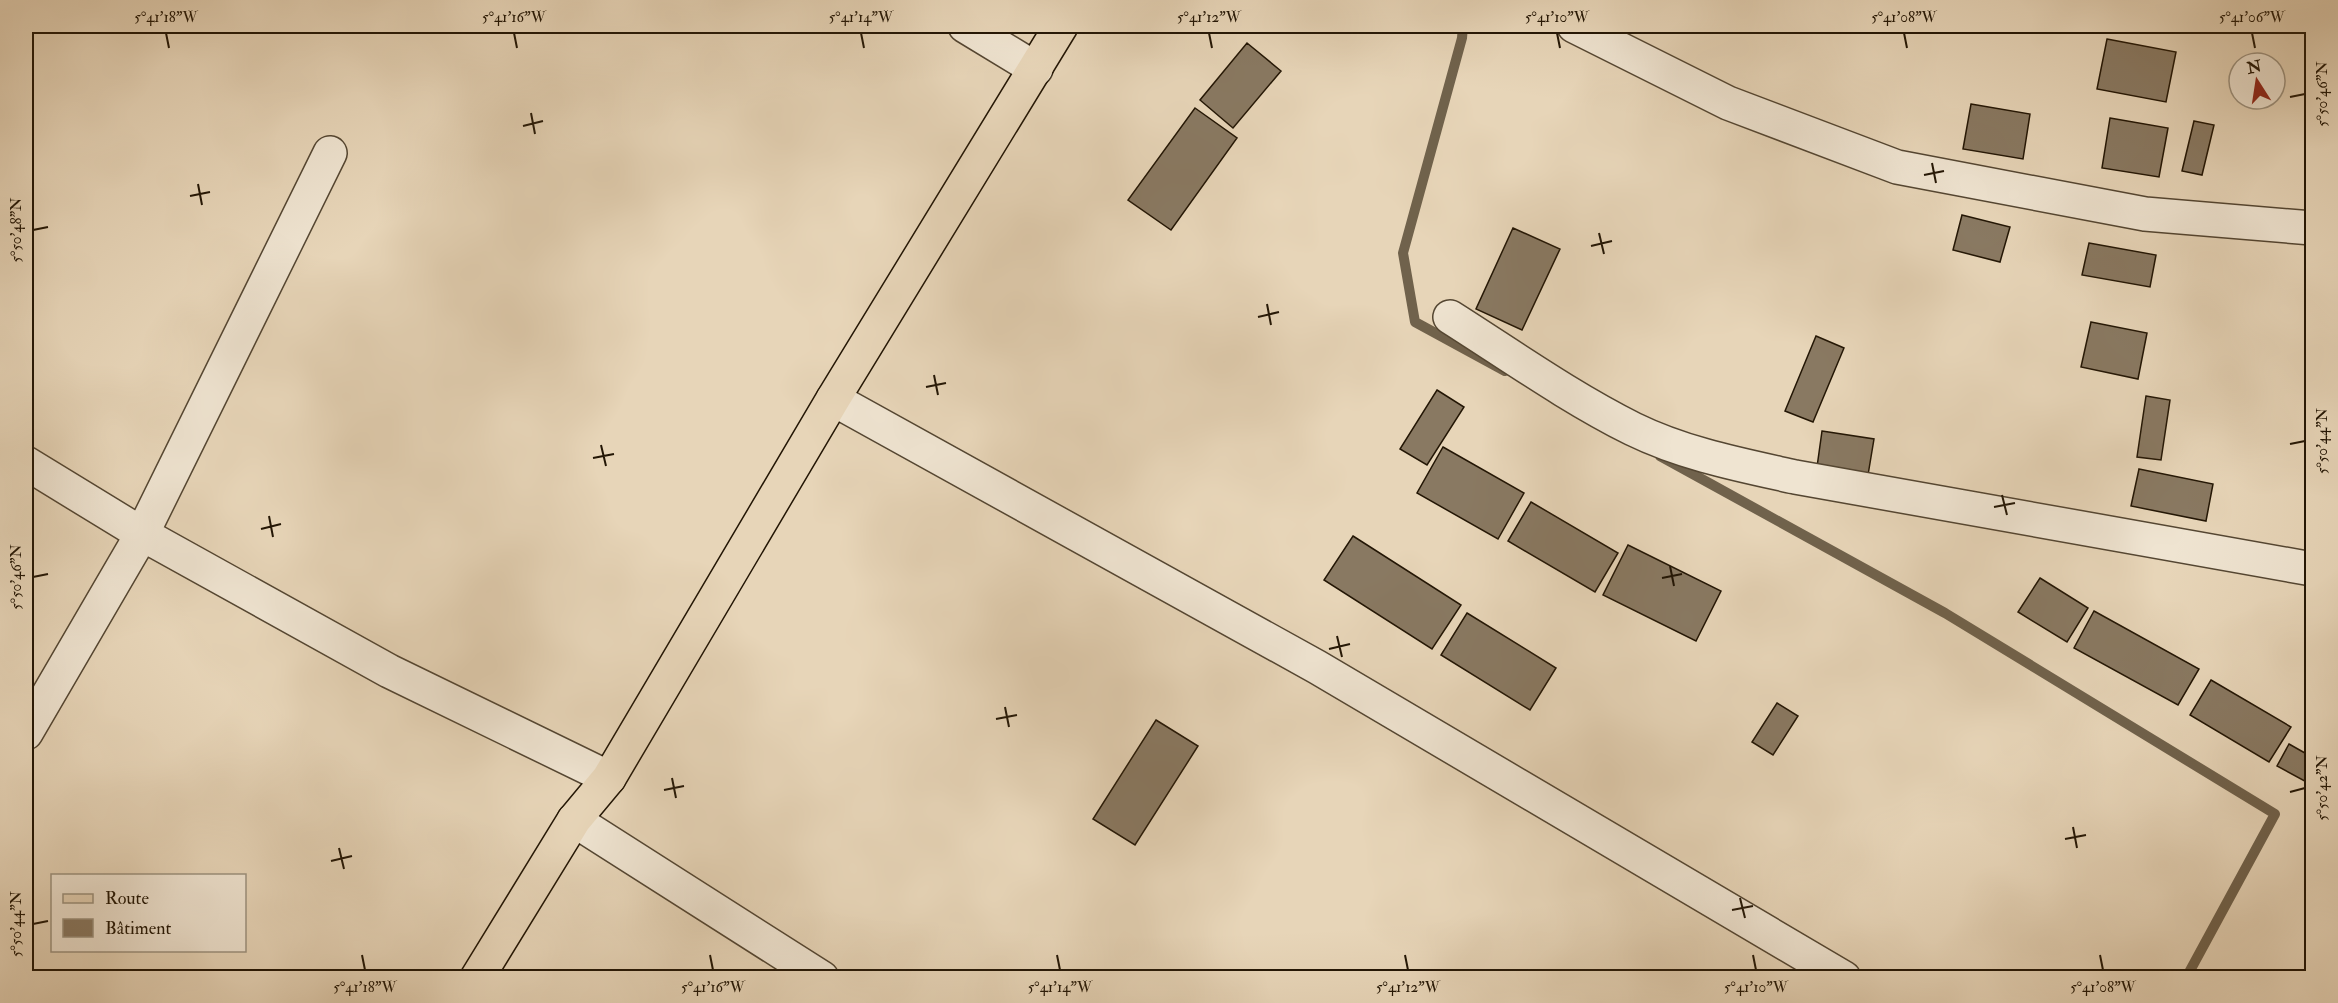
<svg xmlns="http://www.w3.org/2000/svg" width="2338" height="1003" font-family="'IM FELL Double Pica',serif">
  <rect width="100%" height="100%" fill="#e7d5b8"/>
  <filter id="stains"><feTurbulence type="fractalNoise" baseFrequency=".00333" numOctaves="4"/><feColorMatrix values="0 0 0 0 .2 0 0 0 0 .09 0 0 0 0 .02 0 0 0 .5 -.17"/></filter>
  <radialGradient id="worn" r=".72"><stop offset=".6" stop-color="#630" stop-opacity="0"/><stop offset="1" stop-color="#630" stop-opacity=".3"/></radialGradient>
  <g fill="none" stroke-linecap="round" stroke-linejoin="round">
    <!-- stream -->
    <path stroke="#70624c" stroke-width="10" d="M1463 26 1462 38 1403 253 1415 322 1505 371
      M1660 456 1945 613 2275 814 2186 978"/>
  </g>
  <!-- building -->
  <path fill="#897962" stroke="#231605" stroke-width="1.5" d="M2107 39 2176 52 2166 102 2097 89Z
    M1247 43 1281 71 1233 128 1200 100Z
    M1971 104 2030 114 2023 159 1963 149Z
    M1195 108 1237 138 1171 230 1128 200Z
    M2110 118 2168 128 2159 177 2102 168Z
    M2194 121 2214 125 2202 175 2182 171Z
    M1962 215 2010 227 2000 262 1953 250Z
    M1513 228 1560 249 1522 330 1476 309Z
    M2089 243 2156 255 2150 287 2082 275Z
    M2091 322 2147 333 2138 379 2081 367Z
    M1816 336 1844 348 1813 422 1785 411Z
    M1437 390 1464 407 1427 465 1400 449Z
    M2146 396 2170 400 2161 460 2137 457Z
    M1822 431 1874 439 1868 475 1817 467Z
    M1443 447 1524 493 1498 539 1417 493Z
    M2139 469 2213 484 2206 521 2131 506Z
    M1531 502 1618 553 1595 592 1508 541Z
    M1353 536 1461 605 1432 649 1324 580Z
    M1628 545 1721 591 1696 641 1603 595Z
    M2040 578 2088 608 2067 642 2018 612Z
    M2094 611 2199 669 2178 705 2074 648Z
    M1467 613 1556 668 1530 710 1441 655Z
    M2211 680 2291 727 2269 762 2190 715Z
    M1777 703 1798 716 1773 755 1752 742Z
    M1156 720 1198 746 1135 845 1093 819Z
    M2289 744 2312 757V785L2277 766Z"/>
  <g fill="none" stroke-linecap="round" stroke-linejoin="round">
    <defs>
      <path id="minor" d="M965 26 1036 69
        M1574 26 1728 103 1897 167 2145 214 2312 228
        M1450 317C1510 355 1569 397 1633 429 1684 454 1741 465 1795 477L2312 569
        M833 399 1317 667 1844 978
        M26 463 142 534 389 671 609 778
        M26 733 142 534 330 153
        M574 820 822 978"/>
      <path id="major" d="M477 978 574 820 609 778 833 399 1061 26"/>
    </defs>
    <!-- minor casing -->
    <use href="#minor" stroke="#544632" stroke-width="36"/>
    <!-- major casing -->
    <use href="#major" stroke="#231605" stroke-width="36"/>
    <!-- minor -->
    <use href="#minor" stroke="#efe4d1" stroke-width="33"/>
    <!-- major -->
    <use href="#major" stroke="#e7d5b8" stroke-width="33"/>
  </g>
  <!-- ticks -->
  <path fill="none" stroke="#231605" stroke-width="2" d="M166 33 169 48M514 33 517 48M861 33 864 48M1209 33 1212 48M1557 33 1560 48M1904 33 1907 48M2252 33 2255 48M2290 97 2305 94M531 113 535 134M523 126 543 121M1932 163 1936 183M1924 175 1944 171M198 184 202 205M190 196 210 192M33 230 48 227M1599 233 1604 254M1591 246 1612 241M1267 304 1271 325M1258 317 1279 312M934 375 938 395M926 387 946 383M2290 444 2305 441M601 445 606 466M593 458 614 454M2002 495 2007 515M1994 507 2015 503M269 516 273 537M261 529 281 524M1670 566 1674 586M33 577 48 574M1662 578 1682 574M1337 636 1342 657M1329 649 1350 644M1005 707 1009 727M996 719 1017 715M672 778 676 798M664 790 684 786M2290 792 2305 788M2073 827 2077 848M2065 839 2086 835M339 848 344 869M331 861 352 856M1740 898 1745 918M1732 910 1753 906M33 924 48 921M362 955 365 970M710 955 713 970M1057 955 1060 970M1405 955 1408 970M1753 955 1756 970M2100 955 2103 970"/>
  <!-- margin -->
  <rect width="2338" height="1003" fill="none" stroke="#e7d5b8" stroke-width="66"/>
  <!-- legend -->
  <rect x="51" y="874" width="195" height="78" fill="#efe4d1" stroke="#9d927f" stroke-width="1.5"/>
  <rect x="63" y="894" width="30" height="9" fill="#e7d5b8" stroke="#9d927f" stroke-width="1.5"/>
  <text x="105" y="904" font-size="18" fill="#231605">Route</text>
  <rect x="63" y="919" width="30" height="18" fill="#897962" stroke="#9d927f" stroke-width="1.5"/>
  <text x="105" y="934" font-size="18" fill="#231605">Bâtiment</text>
  <!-- north arrow -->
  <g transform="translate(2257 81) rotate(348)"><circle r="28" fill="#efe4d1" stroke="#9d927f" stroke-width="1.5"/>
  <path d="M0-4.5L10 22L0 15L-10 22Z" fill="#8f2418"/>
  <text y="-9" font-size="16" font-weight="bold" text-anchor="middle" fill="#231605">N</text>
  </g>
  <rect x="33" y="33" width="2272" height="937" fill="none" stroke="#231605" stroke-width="2"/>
  <g font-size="15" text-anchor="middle" fill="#231605">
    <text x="166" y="22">5°41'18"W</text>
    <text x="514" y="22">5°41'16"W</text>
    <text x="861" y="22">5°41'14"W</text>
    <text x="1209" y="22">5°41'12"W</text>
    <text x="1557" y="22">5°41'10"W</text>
    <text x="1904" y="22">5°41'08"W</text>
    <text x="2252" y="22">5°41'06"W</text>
    <text transform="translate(2322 94) rotate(-90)" y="5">5°50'46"N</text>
    <text transform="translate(16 230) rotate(-90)" y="5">5°50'48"N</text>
    <text transform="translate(2322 441) rotate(-90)" y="5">5°50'44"N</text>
    <text transform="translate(16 577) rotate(-90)" y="5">5°50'46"N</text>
    <text transform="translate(2322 788) rotate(-90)" y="5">5°50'42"N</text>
    <text transform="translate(16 924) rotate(-90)" y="5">5°50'44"N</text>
    <text x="365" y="992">5°41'18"W</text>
    <text x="713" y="992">5°41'16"W</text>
    <text x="1060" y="992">5°41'14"W</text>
    <text x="1408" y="992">5°41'12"W</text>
    <text x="1756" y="992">5°41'10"W</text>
    <text x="2103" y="992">5°41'08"W</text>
  </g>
  <rect width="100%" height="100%" filter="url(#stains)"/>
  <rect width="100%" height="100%" fill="url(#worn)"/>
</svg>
